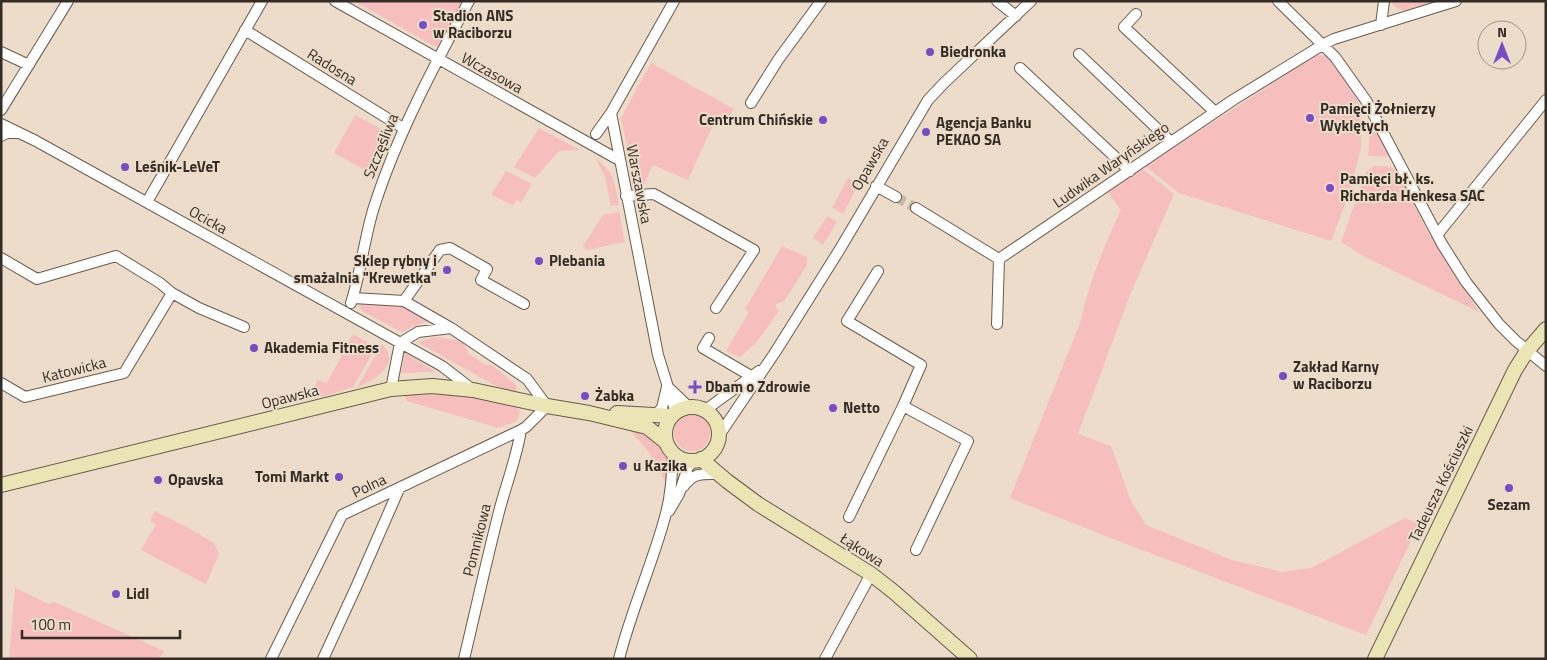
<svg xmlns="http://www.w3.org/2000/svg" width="1547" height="660" font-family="'Titillium Web',sans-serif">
  <rect width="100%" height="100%" fill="#ecdcc9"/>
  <!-- green -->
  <path fill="#f7bebe" d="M354 1H464L438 48Z
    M1391 1H1441C1426 6 1401 20 1391 1Z
    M1317 55 1328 56 1354 93 1361 110V147L1351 189 1331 241 1179 193 1145 166Z
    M651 63 734 109 728 119 718 114 688 180 653 165 643 186 636 188 621 118Z
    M355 115 388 133 367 171 334 153Z
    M1374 124 1392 157 1368 156 1370 126Z
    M539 128 580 150 559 151 535 178 514 167Z
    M596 159C615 173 615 183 619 205L611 206 605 177Z
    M1374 166H1386L1398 170 1427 231 1479 312 1365 257 1341 242 1366 172Z
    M1141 168 1174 194 1130 295 1078 434 1111 446 1131 501 1146 525 1232 560 1282 572 1311 568 1405 518 1419 524 1366 635 1113 539 1010 498 1080 323C1089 284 1103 247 1121 210L1108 192Z
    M506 171 532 184 521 203 517 200 513 205 491 195Z
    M848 178 859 183 843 214 832 208Z
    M619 212 625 242 587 250 583 246 603 215Z
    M827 216 837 222 823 245 813 238Z
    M782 246 807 257V265L784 301 776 304V307L779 311 756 343 740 357 726 351 749 312 745 309Z
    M360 303 389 304 406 307 431 320 414 326 402 332 362 311 359 306Z
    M353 334 369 343 372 354 353 387 319 398 315 385 318 380 327 383Z
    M436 337 462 341 469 354 486 365H492L517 386 516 392 496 386 417 342Z
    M382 344C402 365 374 380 357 388Z
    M405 353 436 372 401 373Z
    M448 392 514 404 520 412 517 421 499 428 407 401 403 393Z
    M674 433a18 18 0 1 1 36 0a18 18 0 1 1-36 0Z
    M625 426C658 435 672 452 667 487 658 462 644 444 625 426Z
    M155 511 185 526 214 543 219 554 206 584 141 550 156 524 150 521Z
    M15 588 49 604 54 602 164 651 159 659H9Z"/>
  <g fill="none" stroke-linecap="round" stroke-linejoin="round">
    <!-- minor-tunnel -->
    <path stroke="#c7b9a8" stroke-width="10" stroke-dasharray="10 5" stroke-linecap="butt" d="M896 197 916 208"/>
    <defs>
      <path id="minor" d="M335 1 619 160
        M997 1 1016 16
        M1278 1 1335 57 1367 102 1442 244 1466 282 1499 324 1516 341 1546 366
        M1136 14 1124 27 1215 112
        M1381 25 1384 1
        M245 30 403 128
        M1 52 29 65
        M1079 54 1171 142
        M1020 68 1130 171
        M751 103 778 60 821 1
        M1 110 68 1
        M611 113 658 355 676 413
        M1 124 36 141 442 366 473 390
        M596 134 611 113 674 1
        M1 136 7 133H19
        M876 186 896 197
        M626 196 654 194 754 250 716 308
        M147 202 262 1
        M916 208 999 259 1233 100 1324 44 1334 39 1456 1
        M1437 235 1546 100
        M1 258 37 279 116 256 160 283 172 293 199 308 244 327
        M404 301 440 250 450 248 487 269 481 280 524 304
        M351 303C361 272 364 239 374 207 397 135 433 68 469 1
        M997 324 999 259
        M709 338 703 348 756 379
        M1 383 25 397 124 373 172 293
        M669 388 690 408
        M391 389 400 343 418 332 451 328
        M903 406 968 441 916 550
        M704 411 759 371
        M656 414 662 408 667 387
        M718 437 776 351 840 249 928 100 944 83 1031 1
        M683 487C694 472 702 474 718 474
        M669 511 679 494 688 467 694 461
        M849 517 903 406 921 365 847 321 878 271
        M271 659 342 515 521 430 526 427 547 406 527 379 451 328 404 301 353 298
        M323 659 357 585 399 489
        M464 659C476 609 487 558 500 508 507 482 517 456 521 430
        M619 659C631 611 652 565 665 517 671 497 672 474 673 453
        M825 659 871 574"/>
      <path id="secondary" d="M665 434a27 27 0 1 1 54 0a27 27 0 1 1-54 0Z
        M617 413 672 416
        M701 459 727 481 758 504 871 574 894 592 970 659
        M1 485 391 389 432 386 473 390 547 406 589 413 647 427 666 442
        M1375 659 1515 370 1527 351 1546 329"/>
    </defs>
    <!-- minor casing -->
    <use href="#minor" stroke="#695b4b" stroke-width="12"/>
    <!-- secondary casing -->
    <use href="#secondary" stroke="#695b4b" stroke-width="16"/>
    <!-- minor -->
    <use href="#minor" stroke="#fff" stroke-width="10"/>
    <!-- secondary -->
    <use href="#secondary" stroke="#ebe5b6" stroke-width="14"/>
  </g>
  <!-- markers -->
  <g fill="#784cc5" stroke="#ecdcc9" stroke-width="2">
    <circle cx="423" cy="25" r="5"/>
    <circle cx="930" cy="52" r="5"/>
    <circle cx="1310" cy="118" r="5"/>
    <circle cx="823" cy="120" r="5"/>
    <circle cx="926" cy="132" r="5"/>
    <circle cx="125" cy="167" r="5"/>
    <circle cx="1330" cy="188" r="5"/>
    <circle cx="539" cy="261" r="5"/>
    <circle cx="447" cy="270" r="5"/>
    <circle cx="254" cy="348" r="5"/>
    <circle cx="1283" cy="376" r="5"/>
    <path d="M692.5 379.5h5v5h5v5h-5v5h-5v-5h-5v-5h5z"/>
    <circle cx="585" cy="396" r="5"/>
    <circle cx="833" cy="408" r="5"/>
    <circle cx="623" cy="466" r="5"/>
    <circle cx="339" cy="477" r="5"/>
    <circle cx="158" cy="480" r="5"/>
    <circle cx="1509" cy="488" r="5"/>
    <circle cx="116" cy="594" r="5"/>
  </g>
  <g text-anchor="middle" stroke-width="4" stroke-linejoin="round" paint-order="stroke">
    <!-- poi labels -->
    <g font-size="15" font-weight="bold" fill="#332d26" stroke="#ecdcc9" text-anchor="start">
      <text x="433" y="21">Stadion ANS<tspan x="433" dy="17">w Raciborzu</tspan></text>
      <text x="940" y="57">Biedronka</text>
      <text x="1320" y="114">Pamięci Żołnierzy<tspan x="1320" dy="17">Wyklętych</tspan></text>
      <text x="813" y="125" text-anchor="end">Centrum Chińskie</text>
      <text x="936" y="128">Agencja Banku<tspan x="936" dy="17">PEKAO SA</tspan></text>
      <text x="135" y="172">Leśnik-LeVeT</text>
      <text x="1340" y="184">Pamięci bł. ks.<tspan x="1340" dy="17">Richarda Henkesa SAC</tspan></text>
      <text x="437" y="266" text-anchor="end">Sklep rybny i<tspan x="437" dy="17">smażalnia "Krewetka"</tspan></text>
      <text x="549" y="266">Plebania</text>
      <text x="264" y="353">Akademia Fitness</text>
      <text x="1293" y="372">Zakład Karny<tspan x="1293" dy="17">w Raciborzu</tspan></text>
      <text x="705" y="392">Dbam o Zdrowie</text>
      <text x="595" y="401">Żabka</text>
      <text x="843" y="413">Netto</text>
      <text x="633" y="471">u Kazika</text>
      <text x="329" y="482" text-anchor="end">Tomi Markt</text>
      <text x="168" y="485">Opavska</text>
      <text x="1509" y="510" text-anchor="middle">Sezam</text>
      <text x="126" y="599">Lidl</text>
    </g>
    <!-- street labels -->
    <g font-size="15" fill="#332d26" stroke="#ecdcc9">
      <text transform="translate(332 67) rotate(32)" y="5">Radosna</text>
      <text transform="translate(492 73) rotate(29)" y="5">Wczasowa</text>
      <text transform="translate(381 146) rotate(-68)" y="5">Szczęśliwa</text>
      <text transform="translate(870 164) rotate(-60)" y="5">Opawska</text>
      <text transform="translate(1111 165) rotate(-35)" y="5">Ludwika Waryńskiego</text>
      <text transform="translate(639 184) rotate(79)" y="5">Warszawska</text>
      <text transform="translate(208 220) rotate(29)" y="5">Ocicka</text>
      <text transform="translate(74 370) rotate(-14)" y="5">Katowicka</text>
      <text transform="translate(290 397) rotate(-14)" y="5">Opawska</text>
      <text transform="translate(1441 484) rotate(-64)" y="5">Tadeusza Kościuszki</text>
      <text transform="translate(369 486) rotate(-25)" y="5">Polna</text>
      <text transform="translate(477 540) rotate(-76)" y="5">Pomnikowa</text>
      <text transform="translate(862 550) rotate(33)" y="5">Łąkowa</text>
    </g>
  </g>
  <!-- border -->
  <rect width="1547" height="660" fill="none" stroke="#332d26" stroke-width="5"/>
  <!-- north arrow -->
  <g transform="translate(1502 45)"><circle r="24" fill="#ecdcc9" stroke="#a29688"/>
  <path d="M0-4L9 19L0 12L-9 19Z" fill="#784cc5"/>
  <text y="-8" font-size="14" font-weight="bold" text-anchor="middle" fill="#332d26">N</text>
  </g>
  <!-- scale -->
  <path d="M22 630v8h158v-8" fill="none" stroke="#332d26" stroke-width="2.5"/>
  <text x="30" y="630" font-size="15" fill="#332d26" stroke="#ecdcc9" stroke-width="4" paint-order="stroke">100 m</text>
</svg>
